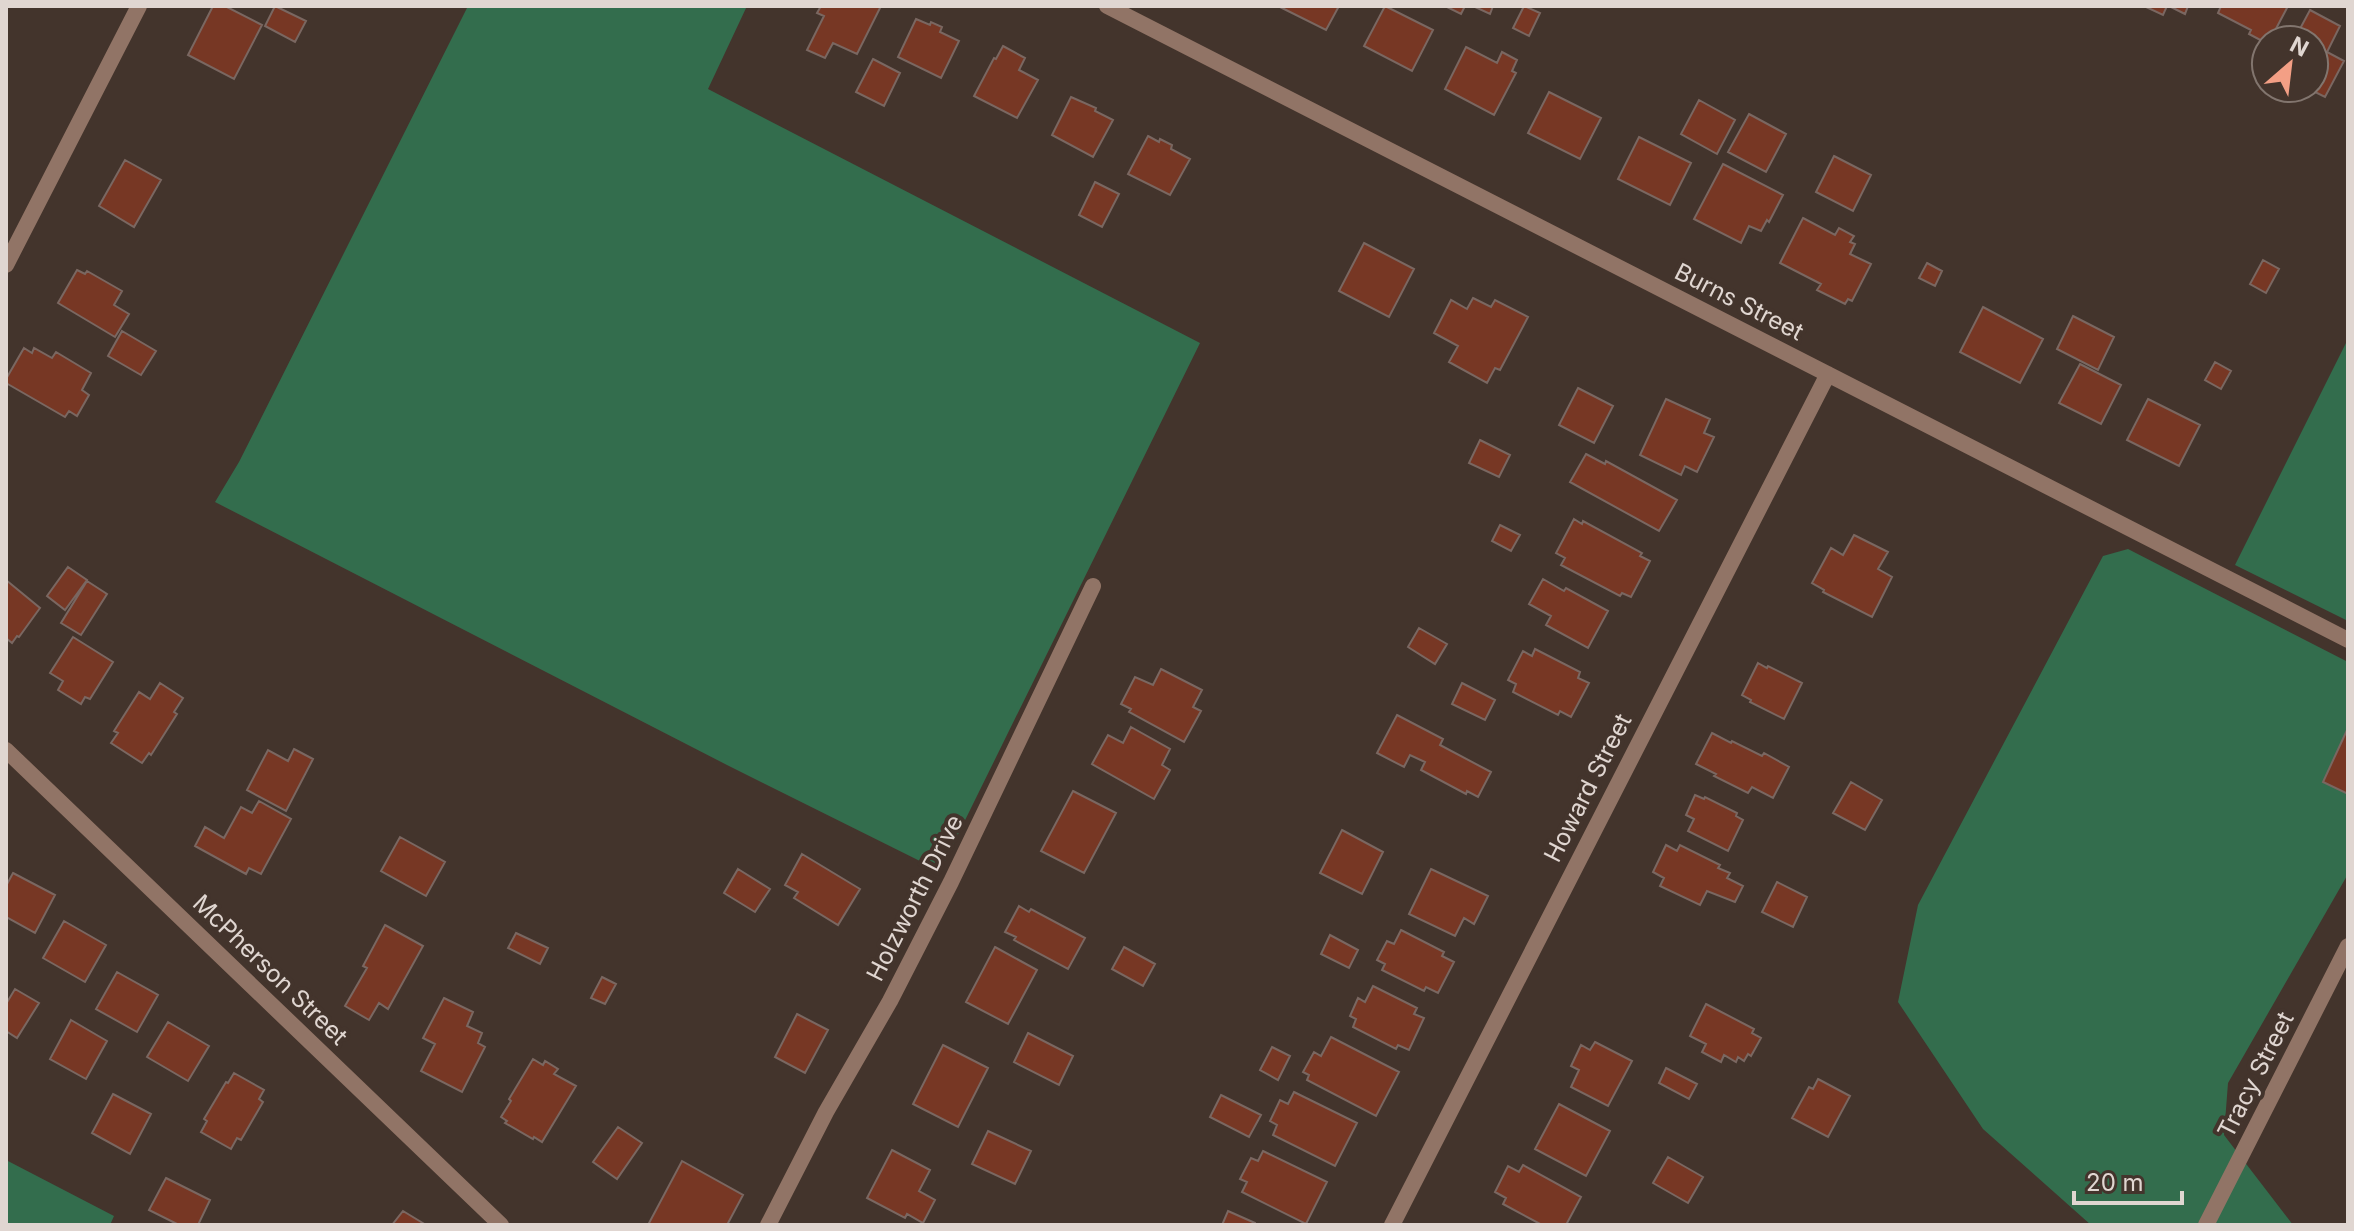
<svg xmlns="http://www.w3.org/2000/svg" width="2354" height="1231" font-family="Inter,sans-serif">
  <rect width="100%" height="100%" fill="#43342c"/>
  <!-- green -->
  <path fill="#336d4d" d="M468 6H747L708 89 1200 343 940 871 727 765 215 502 239 462Z
    M2348 339V621L2235 565Z
    M2128 549 2348 662V874L2228 1083 2224 1135 2293 1225H2091L1983 1129 1898 1002 1918 905 2103 556Z
    M6 1160 114 1216 110 1225H6Z"/>
  <!-- building -->
  <path fill="#773724" stroke="#7a6761" stroke-width="2" d="M213 6H225L262 25 234 79 188 55Z
    M275 6 306 21 295 42 265 26Z
    M821 6H881L857 54 833 43 825 58 807 50 824 16 817 13Z
    M1278 6H1339L1326 30Z
    M1385 6 1433 30 1412 71 1364 46Z
    M1445 6H1465L1461 14Z
    M1473 6H1493L1490 14Z
    M1524 6 1540 13 1529 36 1513 28Z
    M2144 6H2167L2163 15Z
    M2169 6H2188L2185 14Z
    M2221 6H2288L2270 40H2266V43L2249 34 2251 30 2218 13Z
    M2310 10 2340 26 2327 52 2344 61 2325 97 2307 88H2314V40H2294Z
    M916 19 930 25 931 22 942 27 940 32 959 41 941 78 898 57Z
    M1003 46 1025 58 1019 70 1038 80 1017 118 974 96 994 58 996 59Z
    M1466 47 1497 63 1502 52 1517 60 1512 71 1516 73 1494 115 1445 89Z
    M873 59 900 73 884 106 856 92Z
    M1549 92 1601 118 1580 159 1528 133Z
    M1071 97 1096 108 1095 111 1113 120 1093 157 1052 135Z
    M1699 100 1735 120 1717 154 1681 134Z
    M1749 114 1786 134 1766 172 1728 152Z
    M1148 136 1159 142 1160 139 1172 145 1171 149 1190 159 1170 195 1128 174Z
    M1639 137 1691 163 1670 205 1618 179Z
    M1834 156 1871 175 1853 211 1816 192Z
    M125 160 161 180 134 227 99 206Z
    M1723 164 1783 195 1769 222 1767 220 1761 231 1749 226 1741 243 1694 219Z
    M1095 182 1119 194 1102 227 1079 215Z
    M1803 218 1835 235 1839 228 1854 236 1850 242 1855 244 1850 254 1871 264 1852 301 1848 299 1845 304 1817 290 1821 284 1780 263Z
    M1364 243 1414 269 1389 317 1339 291Z
    M2263 260 2279 269 2266 293 2250 284Z
    M1927 263 1942 271 1935 286 1919 278Z
    M77 270 85 274 87 271 122 291 114 305 129 314 115 337 58 303Z
    M1473 298 1491 307 1495 300 1528 317 1500 370 1495 368 1487 383 1449 362 1458 346 1434 333 1451 300 1467 309Z
    M1983 307 2043 339 2020 383 1960 352Z
    M2073 316 2114 337 2098 370 2057 349Z
    M122 331 156 351 141 375 108 356Z
    M24 348 32 353 34 348 52 358 56 352 91 373 82 390 89 395 77 416 69 411 65 417 6 383V379Z
    M2215 362 2231 371 2221 389 2205 380Z
    M2080 364 2121 385 2101 424 2059 403Z
    M1578 388 1613 406 1594 443 1559 425Z
    M1666 399 1710 419 1704 433 1714 437 1697 472 1685 466 1681 475 1640 455Z
    M2148 399 2200 425 2179 466 2127 440Z
    M1480 440 1510 455 1499 477 1469 463Z
    M1586 454 1605 464 1606 461 1677 500 1659 531 1570 482Z
    M1574 519 1582 524 1583 521 1642 553 1640 556 1650 561 1631 597 1622 593 1620 596 1561 565 1565 558 1556 553Z
    M1500 525 1520 535 1511 551 1492 541Z
    M1854 535 1888 552 1878 569 1892 577 1872 617 1823 592 1824 590 1812 583 1831 548 1843 555Z
    M68 567 87 580 65 610 47 596Z
    M1543 579 1564 591 1566 588 1608 611 1588 648 1546 625 1551 616 1529 604Z
    M6 580 40 608 19 637 17 636 12 643 6 638Z
    M87 581 107 594 81 635 61 623Z
    M1419 628 1447 644 1435 664 1408 647Z
    M73 637 113 662 90 699 85 697 81 704 58 690 63 681 50 673Z
    M1535 649 1580 672 1578 678 1589 683 1571 717 1560 711 1558 715 1513 692 1516 684 1508 680 1523 651 1532 656Z
    M1758 663 1767 668 1768 666 1802 683 1784 719 1750 702 1751 700 1742 695Z
    M1161 669 1202 690 1193 707 1201 711 1184 742 1129 712 1131 709 1121 704 1135 677 1153 685Z
    M160 683 183 698 174 712 177 714 151 755 149 753 142 763 111 743 118 733 114 731 139 692 150 699Z
    M1462 683 1495 700 1485 720 1452 704Z
    M1397 715 1443 739 1440 745 1491 772 1478 797 1467 791 1466 794 1421 770 1425 762 1410 755 1404 767 1377 753Z
    M1131 727 1170 749 1162 765 1170 770 1154 799 1092 764 1108 735 1123 743Z
    M2348 728V794L2323 782Z
    M1712 733 1731 743 1732 741 1762 756 1764 753 1789 767 1773 798 1752 787 1748 793 1714 776 1716 774 1696 764Z
    M294 749 313 759 286 811 247 790 268 750 288 761Z
    M1851 782 1882 800 1865 830 1833 813Z
    M1073 791 1116 813 1084 873 1041 851Z
    M1695 795 1704 799 1705 797 1737 813 1736 816 1743 820 1728 851 1688 831 1694 819 1686 815Z
    M259 801 291 819 261 874 249 868 246 874 195 846 205 827 224 838 241 807 252 813Z
    M1342 830 1383 852 1362 894 1320 873Z
    M400 837 445 862 426 896 381 871Z
    M1666 845 1677 851 1680 845 1720 865 1718 868 1730 873 1727 878 1743 886 1735 902 1707 891 1700 905 1660 886 1664 878 1653 872Z
    M802 854 860 889 838 925 794 898 798 892 785 885Z
    M738 869 770 889 755 912 724 893Z
    M1431 869 1488 896 1474 924 1464 918 1455 936 1409 914Z
    M13 873 55 895 35 933 6 917V886Z
    M1777 882 1807 897 1793 927 1762 912Z
    M1019 906 1029 912 1031 909 1085 938 1068 969 1014 940 1016 937 1005 932Z
    M64 921 106 945 85 982 43 958Z
    M385 925 423 946 388 1009 379 1003 369 1020 345 1006 367 968 363 966Z
    M1401 930 1444 952 1442 956 1454 962 1438 993 1426 987 1424 991 1382 970 1385 964 1377 960 1387 941 1394 944Z
    M516 933 548 948 540 964 508 948Z
    M1330 935 1358 950 1349 968 1321 954Z
    M995 947 1037 970 1008 1024 966 1002Z
    M1124 947 1155 964 1143 986 1112 969Z
    M117 972 158 995 137 1032 96 1009Z
    M602 977 616 984 605 1004 591 998Z
    M1373 986 1417 1008 1414 1014 1424 1018 1409 1050 1398 1045 1396 1049 1353 1027 1356 1019 1350 1016 1358 998 1365 1002Z
    M15 989 39 1003 17 1038 6 1031V1004Z
    M444 998 473 1012 467 1026 482 1033 478 1043 485 1047 462 1092 421 1071 435 1044 423 1038Z
    M1706 1004 1754 1029 1752 1033 1761 1038 1751 1056 1748 1054 1744 1061 1738 1057 1736 1062 1724 1055 1721 1062 1702 1052 1706 1044 1690 1036Z
    M797 1014 828 1030 805 1073 775 1057Z
    M71 1020 107 1041 86 1079 50 1059Z
    M168 1022 209 1046 188 1081 147 1057Z
    M1028 1033 1073 1056 1059 1085 1014 1062Z
    M1331 1037 1399 1072 1376 1116 1307 1080 1309 1075 1303 1072 1314 1052 1321 1056Z
    M1595 1042 1632 1061 1608 1106 1571 1087 1579 1070 1571 1066 1581 1045 1590 1050Z
    M943 1045 988 1068 958 1127 913 1104Z
    M1272 1047 1290 1056 1278 1080 1260 1070Z
    M533 1059 543 1065 545 1061 558 1069 554 1074 576 1086 542 1142 534 1137 533 1139 505 1123 507 1121 501 1117 511 1101 509 1099Z
    M1666 1068 1697 1084 1689 1099 1659 1083Z
    M234 1073 264 1090 259 1099 263 1102 241 1140 237 1138 231 1149 201 1132 207 1121 204 1119 226 1082 228 1083Z
    M1818 1079 1850 1096 1828 1137 1792 1118 1809 1087 1813 1089Z
    M1294 1092 1357 1123 1335 1166 1273 1135 1277 1125 1270 1121 1280 1100 1288 1104Z
    M113 1094 151 1114 130 1154 92 1133Z
    M1221 1095 1261 1115 1249 1137 1210 1117Z
    M1559 1104 1610 1131 1586 1176 1535 1149Z
    M618 1127 642 1143 617 1179 593 1162Z
    M988 1131 1031 1151 1015 1184 972 1164Z
    M892 1150 930 1170 919 1191 935 1200 923 1223 907 1214 905 1218 867 1198Z
    M1263 1151 1327 1182 1306 1224 1242 1192 1247 1182 1240 1179 1251 1158 1258 1161Z
    M1668 1157 1703 1177 1688 1203 1653 1183Z
    M682 1161 743 1195 727 1225H648Z
    M1523 1165 1581 1197 1566 1225H1542L1503 1204 1506 1198 1495 1192 1508 1166 1519 1172Z
    M166 1178 210 1200 198 1225H179L149 1210Z
    M403 1211 426 1225H392Z
    M1228 1211 1255 1223V1225H1222Z"/>
  <g fill="none" stroke-linecap="round" stroke-linejoin="round">
    <!-- minor -->
    <path stroke="#917466" stroke-width="16" d="M1107 6 2348 640
      M6 265 139 6
      M768 1225 826 1112 890 1001 951 882 1093 586
      M1392 1225 1828 374
      M2206 1225 2348 946"/>
    <!-- tertiary -->
    <path stroke="#917466" stroke-width="16" d="M6 750 501 1225"/>
  </g>
  <g text-anchor="middle" stroke-width="8" stroke-linejoin="round" paint-order="stroke">
    <!-- street labels -->
    <g font-size="24" fill="#e0d6d1" stroke="#43342c">
      <text transform="translate(1739 302) rotate(27)" y="8">Burns Street</text>
      <text transform="translate(1588 788) rotate(-63)" y="8">Howard Street</text>
      <text transform="translate(915 898) rotate(-63)" y="8">Holzworth Drive</text>
      <text transform="translate(270 970) rotate(44)" y="8">McPherson Street</text>
      <text transform="translate(2256 1075) rotate(-63)" y="8">Tracy Street</text>
    </g>
  </g>
  <!-- border -->
  <rect width="2354" height="1231" fill="none" stroke="#e0d6d1" stroke-width="16"/>
  <!-- north arrow -->
  <g transform="translate(2290 64) rotate(28)"><circle r="38" fill="#43342c" stroke="#82756e" stroke-width="2"/>
  <path d="M0-6L14 30L0 20L-14 30Z" fill="#f39f85"/>
  <text y="-12" font-size="22" font-weight="bold" text-anchor="middle" fill="#e0d6d1">N</text>
  </g>
  <!-- scale -->
  <path d="M2074 1191v12h108v-12" fill="none" stroke="#e0d6d1" stroke-width="4"/>
  <text x="2086" y="1191" font-size="24" fill="#e0d6d1" stroke="#43342c" stroke-width="6" paint-order="stroke">20 m</text>
</svg>
